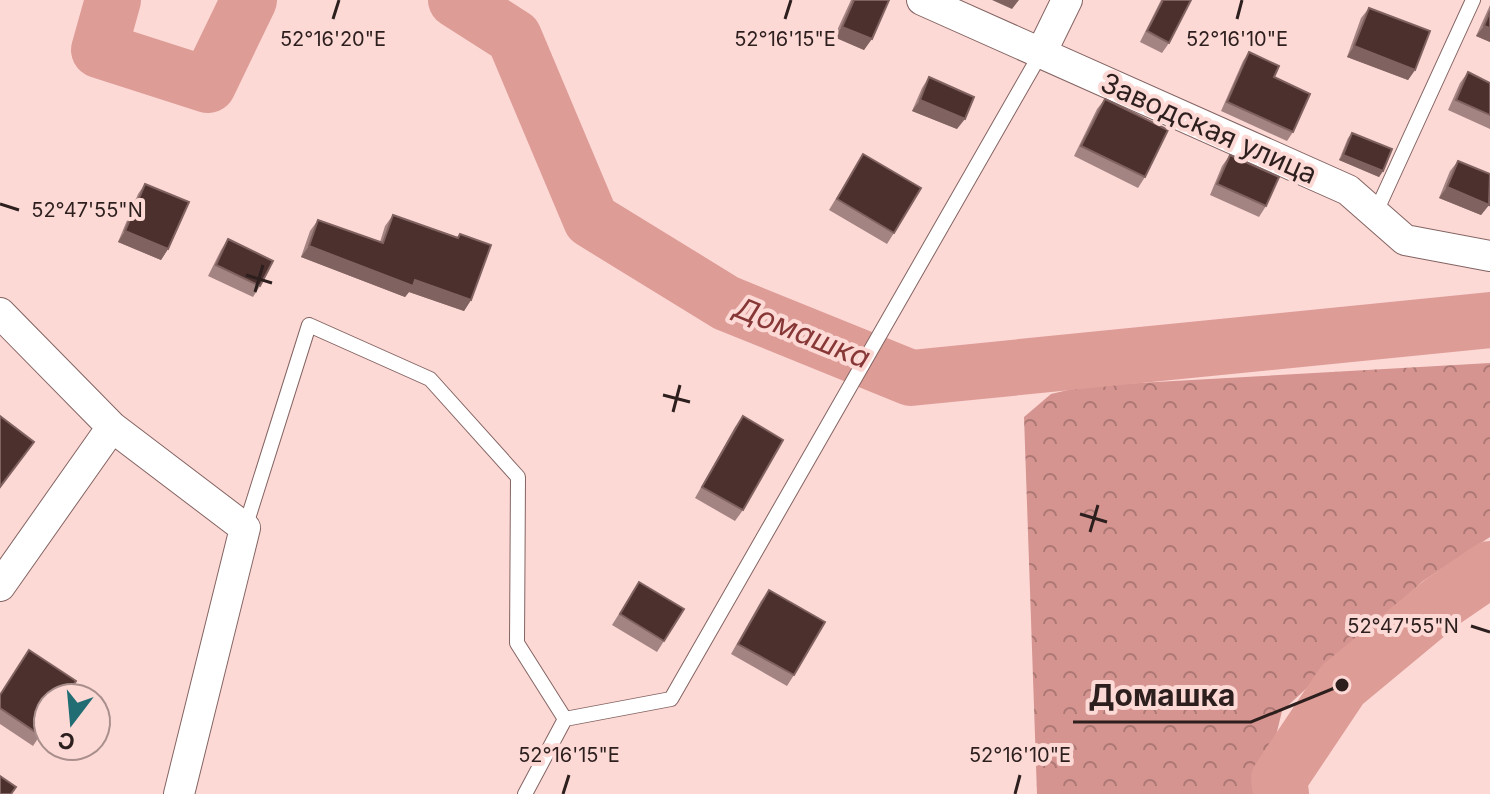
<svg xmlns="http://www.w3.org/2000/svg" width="1490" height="794" font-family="Inter,sans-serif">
  <defs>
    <pattern id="forest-crowns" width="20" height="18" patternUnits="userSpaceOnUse" patternTransform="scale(2)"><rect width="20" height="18" fill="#d5948f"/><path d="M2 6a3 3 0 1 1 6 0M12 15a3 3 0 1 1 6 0" fill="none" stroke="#ad7874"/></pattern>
  </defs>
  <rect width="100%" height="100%" fill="#fdd9d6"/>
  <!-- forest -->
  <path fill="url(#forest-crowns)" d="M1490 363V537L1423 581 1282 711 1262 794H1037L1024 417 1051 394 1085 386Z"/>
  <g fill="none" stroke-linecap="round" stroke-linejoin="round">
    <!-- river -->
    <path stroke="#de9c97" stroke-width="56" d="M113 0 99 50 208 85 249 0
      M456 0 514 37 591 220 726 303 911 378 1490 320
      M1281 794 1279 779 1342 685 1442 602 1490 569"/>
    <defs>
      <path id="lane" d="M1375 214 1473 0
        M245 528 309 325 430 379 518 477 517 643 565 719
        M525 794 565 719 671 699 1041 53"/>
      <path id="street" d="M922 0 1348 190 1405 240 1490 256
        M1041 53 1067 0
        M0 313 112 427 245 528 179 794
        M0 586 112 427"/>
    </defs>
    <!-- lane casing -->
    <use href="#lane" stroke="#836462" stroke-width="16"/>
    <!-- street casing -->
    <use href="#street" stroke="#836462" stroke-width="32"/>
    <!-- lane -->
    <use href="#lane" stroke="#fff" stroke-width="14"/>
    <!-- street -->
    <use href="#street" stroke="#fff" stroke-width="30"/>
  </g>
  <!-- wall -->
  <path fill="#a48482" d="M851 0H889L864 50 834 37Z
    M1161 0H1191L1169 43 1162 53 1140 42Z
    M1490 5V42L1476 36Z
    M1369 8 1415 70 1408 80 1347 57 1361 18Z
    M1249 52 1274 77 1293 132 1287 141 1221 111 1243 61Z
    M1468 72 1490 83V129L1448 110 1460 83Z
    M929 77 957 129 912 111 922 88Z
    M1105 99 1145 177 1138 188 1074 156 1097 109Z
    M1352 133 1383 171 1379 177 1339 160 1348 138Z
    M863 154 894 233 887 244 829 210Z
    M1230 155 1266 206 1259 217 1210 195 1222 166Z
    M1458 161 1489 205 1481 215 1439 198 1450 171Z
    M145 184 168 249 161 260 118 242 138 194Z
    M393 215 457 237 460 234 471 300 464 311 409 292 405 297 301 257 310 231 318 220 380 242 385 226Z
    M228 239 260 286 253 297 208 276 221 250Z
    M743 416V510L735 521 695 498 735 427Z
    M639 582 664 641 657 652 612 625Z
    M769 590 794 675 787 686 731 654 761 601Z
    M0 694 48 723 33 746 0 724Z"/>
  <!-- shaded-wall -->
  <path fill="#806360" d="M992 0H1019L1012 9Z
    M1484 26 1490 28V42L1476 36Z
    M842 27 872 39 864 50 834 37Z
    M1354 46 1415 70 1408 80 1347 57Z
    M920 100 965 119 957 129 912 111Z
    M1343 155 1383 171 1379 177 1339 160Z
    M1447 187 1489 205 1481 215 1439 198Z
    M125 231 168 249 161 260 118 242Z
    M309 246 415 280 471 300 464 311 409 292 405 297 301 257Z"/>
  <!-- building -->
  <path fill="#4b302e" stroke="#806360" stroke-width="2" d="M854 0H889L872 39 842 27Z
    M1163 0H1191L1169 43 1147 31Z
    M1369 8 1430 31 1415 70 1354 46Z
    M1490 11V28L1484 26Z
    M1249 52 1279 66 1274 77 1310 94 1293 132 1227 102Z
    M1468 72 1490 83V115L1456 100Z
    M929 77 974 97 965 119 920 100Z
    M1105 99 1168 130 1145 177 1081 146Z
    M1352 133 1392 149 1383 171 1343 155Z
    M863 154 921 188 894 233 837 199Z
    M1230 155 1279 177 1266 206 1217 184Z
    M1458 161 1490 174 1489 205 1447 187Z
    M145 184 189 202 168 249 125 231Z
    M393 215 458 238 460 234 491 245 471 300 415 280 413 286 309 246 318 220 383 243Z
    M228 239 273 261 260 286 216 265Z
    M0 416 34 442 0 487Z
    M743 416 783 440 743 510 702 487Z
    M639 582 684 609 664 641 620 614Z
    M769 590 825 622 794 675 738 644Z
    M29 650 76 681 65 698H48V723L40 735 0 708V695Z
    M0 776 16 787 11 794H0Z"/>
  <!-- ticks -->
  <path fill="none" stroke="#2c1f1e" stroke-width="3" d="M333 19 339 0M785 19 791 0M1237 19 1242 0M0 204 19 210M246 275 272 283M255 292 263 265M663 395 690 402M673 412 680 385M1080 514 1107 522M1090 532 1098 505M1471 626 1490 632M563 794 569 775M1015 794 1020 775"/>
  <g text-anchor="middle" stroke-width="8" stroke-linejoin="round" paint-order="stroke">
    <!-- street labels -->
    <g font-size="28" fill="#2c1f1e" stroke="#fdd9d6">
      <text transform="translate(1209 128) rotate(24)" y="10">Заводская улица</text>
    </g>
    <!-- water labels -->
    <g font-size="30" font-style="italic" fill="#873836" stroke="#fdd9d6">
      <text transform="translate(802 333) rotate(22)" y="10">Домашка</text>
    </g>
  </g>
  <g font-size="20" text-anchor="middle" fill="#2c1f1e" stroke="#fdd9d6" stroke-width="8" stroke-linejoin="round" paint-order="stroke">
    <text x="333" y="46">52°16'20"E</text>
    <text x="785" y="46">52°16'15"E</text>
    <text x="1237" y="46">52°16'10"E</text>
    <text x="87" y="217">52°47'55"N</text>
    <text x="1403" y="633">52°47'55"N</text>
    <text x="569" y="762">52°16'15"E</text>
    <text x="1020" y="762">52°16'10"E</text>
  </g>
  <!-- callouts -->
  <path fill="none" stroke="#2c1f1e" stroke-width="3" d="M1342 685L1251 722H1073"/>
  <circle fill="#2c1f1e" stroke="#fdd9d6" stroke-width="3" cx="1342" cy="685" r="8"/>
  <g font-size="30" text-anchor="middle" font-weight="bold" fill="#2c1f1e" stroke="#fdd9d6" stroke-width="8" stroke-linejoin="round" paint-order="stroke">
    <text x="1162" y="706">Домашка</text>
  </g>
  <!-- north arrow -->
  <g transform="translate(72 722) rotate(196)"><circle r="38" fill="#fdd9d6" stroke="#a98f8c" stroke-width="2"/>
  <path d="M0-6L14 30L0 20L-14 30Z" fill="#226d74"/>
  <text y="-12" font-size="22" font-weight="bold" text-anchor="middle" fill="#2c1f1e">С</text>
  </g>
</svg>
